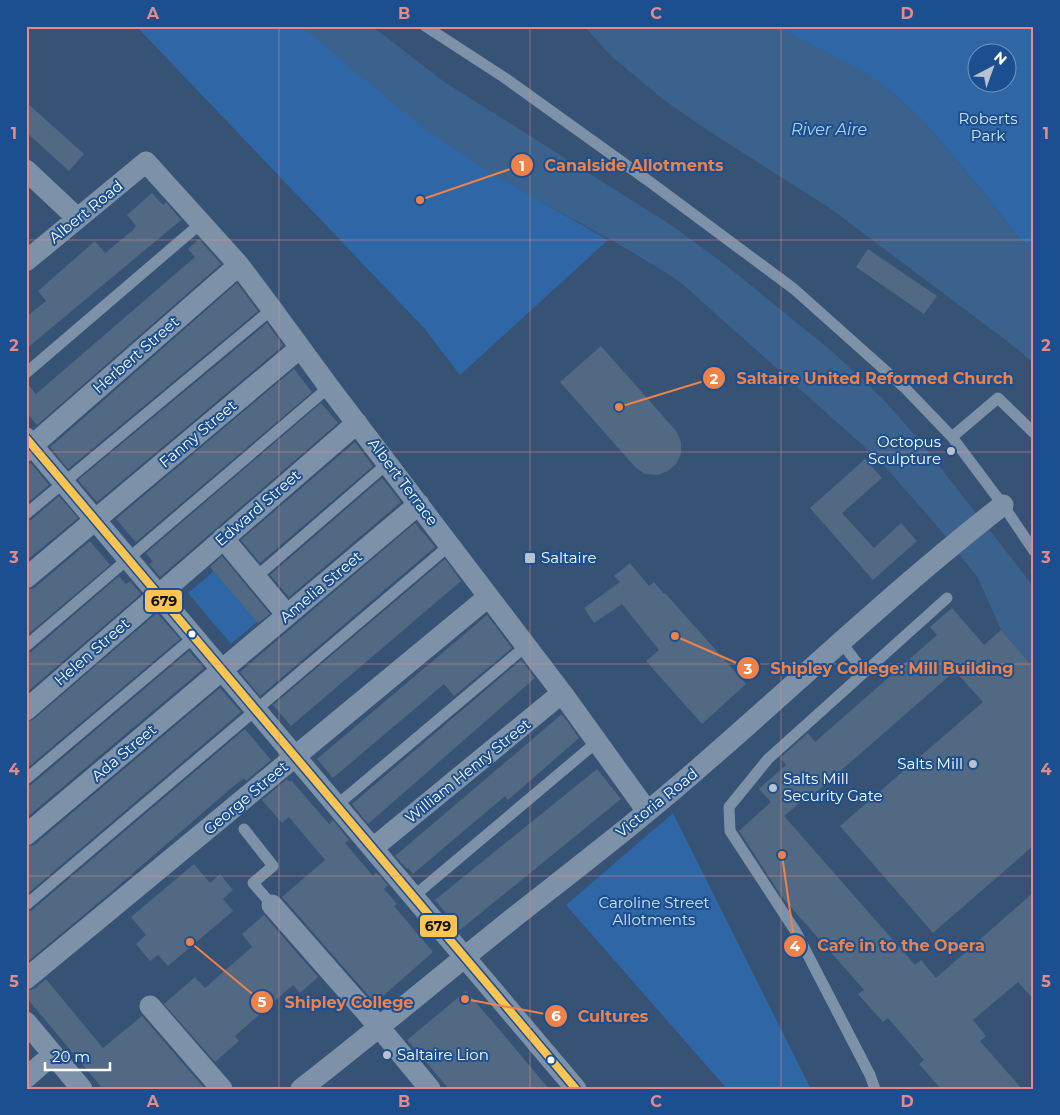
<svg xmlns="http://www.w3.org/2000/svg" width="1060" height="1115" font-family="Montserrat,sans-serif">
  <rect width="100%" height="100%" fill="#365274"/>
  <!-- green -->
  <path fill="#2f66a5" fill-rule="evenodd" d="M136 26H302L419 123 480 166 608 240 460 375 424 328Z
    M776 26H1034V252L1017 236 984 193 922 120 892 92ZM978 52H1008V82H978Z
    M214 571 257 622 231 644 188 593Z
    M673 813 811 1089H727L566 905Z"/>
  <!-- water -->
  <path fill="#3b618d" d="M302 26H372L443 81 671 225 727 266 834 353 884 400 919 440 1034 587V668L1001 630 978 578 938 527 878 459 680 282C616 239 546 207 480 166 417 126 359 75 302 26Z
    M584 26H776L860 70 892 92 922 120 984 193 1017 236 1034 252V364L1016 348 831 209 704 128 664 100 611 56Z"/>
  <!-- building -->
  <path fill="#526984" d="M26 102 84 154 69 171 26 132Z
    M152 193 163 205 166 202 181 220 26 349V317L46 301 38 291 95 241 105 253 132 231 136 226 127 215Z
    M199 239 221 264 37 425 26 412V382L36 394 195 257 188 249Z
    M868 249 937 296 924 314 856 267Z
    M237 283 258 311 68 469 50 447 54 444Z
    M267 323 283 345 278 350 97 502 78 480Z
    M601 346 677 432 681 442V454L676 464 668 471 658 475 645 474 636 468 560 382Z
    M294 369 312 392 136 542 116 519Z
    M321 403 338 423 160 577 149 564 153 562 146 553Z
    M355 442 373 466 260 563 241 540Z
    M865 459 882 478 842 513 874 548 901 523 917 541 873 580 810 508Z
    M31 463 49 485 26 504V467Z
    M382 478 401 502 289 597 270 575Z
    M59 496 78 518 26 561V521L31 520Z
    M415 523 435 547 260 696 240 672Z
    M90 541 110 565 26 636V590L34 588Z
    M222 556 270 614 258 623 210 567Z
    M445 559 461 581 291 726 273 705Z
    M630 563 649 586 654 582 664 594 665 593 746 684 702 724 646 661 659 650 622 604 594 623 584 608 620 582 614 576Z
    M119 576 126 584 130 581 141 594 26 693V653L31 652Z
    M952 608 984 645 1001 630 1034 668V845L933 933 840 826 983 702 955 671 813 795 812 793 784 816 915 965 921 960 936 978 1034 892V1000L1018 982 973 1020 986 1036 980 1041 1022 1089H941L919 1064 924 1060 888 1018 883 1022 858 994 864 990 782 897 739 831 771 802 759 789 786 765 780 758 808 733 815 742 937 635 930 627Z
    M157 613 180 639 26 769V722L34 719Z
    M487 615 512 648 454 696 444 684 333 778 317 759Z
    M189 651 204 668 26 818V786L31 785Z
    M521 660 535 678 368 824 352 804Z
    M220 688 241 712 26 895V847L34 845Z
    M562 714 579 738 508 800 505 796 413 874 408 868 407 869 395 856Z
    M245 729 271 760 246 781 244 778 229 790 110 893 26 963V912L31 911Z
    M597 769 621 799 460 930 435 900Z
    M287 779 290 782 291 780 329 824 333 820 349 840 345 843 373 876 376 872 388 885 384 889 397 904 394 906 433 952 375 1003 282 897 325 860 289 817 282 823 262 800Z
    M194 864 210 883 220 874 233 890 223 899 233 911 168 966 158 955 150 961 136 944 146 935 131 917Z
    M264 915 318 977 300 993 293 985 235 1036 239 1041 215 1062 164 1004 195 977 205 988 252 947 242 934Z
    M46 979 103 1048 142 1016 205 1089H103L26 997V991L34 989Z
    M466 991 498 1028 549 1089H449L407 1040Z"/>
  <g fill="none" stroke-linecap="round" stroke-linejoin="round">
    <!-- service -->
    <path stroke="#7d92a8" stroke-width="11" d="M425 26 505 78 650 182 794 289 906 389 952 437 1003 505 1034 551
      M26 373 200 224
      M952 437 998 398 1034 433
      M26 514 272 309
      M256 577 388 463
      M841 642 864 672
      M26 646 329 387
      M26 779 194 637
      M337 805 526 646
      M244 829 273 866 253 883 272 905
      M414 896 598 741
      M26 905 450 545
      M875 1089 870 1075 796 932 730 831 729 807 768 759 947 598"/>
    <!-- minor -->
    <path stroke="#7d92a8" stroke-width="21" d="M26 170 77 218
      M26 261 146 162 239 265 272 309 329 387 562 693 647 811
      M26 438 576 1089
      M26 451 239 265
      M223 538 287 615
      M26 578 300 348
      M26 710 357 423
      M26 835 419 504
      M373 848 562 693
      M272 905 380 1028 430 1089
      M26 979 488 597
      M150 1006 222 1089
      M26 1022 82 1089
      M26 1078 53 1054
      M301 1089C372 1034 441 976 512 919 578 867 645 816 708 760 806 675 900 585 1003 505"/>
    <defs>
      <path id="bus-1" d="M26 438 576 1089"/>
    </defs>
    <!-- bus-1 casing -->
    <use href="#bus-1" stroke="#1b4f8f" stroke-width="11"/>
    <!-- bus-1 -->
    <use href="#bus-1" stroke="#fcc553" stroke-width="8"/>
  </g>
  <!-- grid -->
  <path fill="none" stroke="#e88989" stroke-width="1" stroke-opacity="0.55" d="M279 26V1089M530 26V1089M781 26V1089M26 240H1034M26 452H1034M26 664H1034M26 876H1034"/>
  <!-- markers -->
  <g fill="#b9c2ce" stroke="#1b4f8f" stroke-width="2">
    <circle cx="951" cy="451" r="5"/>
    <rect x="524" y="552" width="12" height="12" rx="2.5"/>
    <circle cx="973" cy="764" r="5"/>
    <circle cx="773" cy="788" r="5"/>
    <circle cx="387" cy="1055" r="5"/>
  </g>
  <g fill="#fff" stroke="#1b4f8f" stroke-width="2">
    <circle cx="192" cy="634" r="4.5"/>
    <circle cx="551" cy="1060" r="4.5"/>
  </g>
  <g text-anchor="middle" stroke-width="4" stroke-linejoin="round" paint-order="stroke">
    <!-- park labels -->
    <g font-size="15" fill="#cfe3fa" stroke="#1b4f8f">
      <text x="988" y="124">Roberts<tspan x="988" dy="17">Park</tspan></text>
      <text x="654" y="908">Caroline Street<tspan x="654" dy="17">Allotments</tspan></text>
    </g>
    <!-- street labels -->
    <g font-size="15" fill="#fff" stroke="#1b4f8f">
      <text transform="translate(86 212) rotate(-39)" y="5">Albert Road</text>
      <text transform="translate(136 355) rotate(-41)" y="5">Herbert Street</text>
      <text transform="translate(198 434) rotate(-40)" y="5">Fanny Street</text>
      <text transform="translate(403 482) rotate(53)" y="5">Albert Terrace</text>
      <text transform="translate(258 508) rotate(-41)" y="5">Edward Street</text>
      <text transform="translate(321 587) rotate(-40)" y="5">Amelia Street</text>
      <text transform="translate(92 652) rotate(-41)" y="5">Helen Street</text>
      <text transform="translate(124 753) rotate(-40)" y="5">Ada Street</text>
      <text transform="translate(468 771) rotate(-39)" y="5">William Henry Street</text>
      <text transform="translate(246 798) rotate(-40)" y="5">George Street</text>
      <text transform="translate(657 803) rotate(-39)" y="5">Victoria Road</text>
    </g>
    <!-- poi labels -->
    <g font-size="15" fill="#fff" stroke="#1b4f8f" text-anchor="start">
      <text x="941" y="447" text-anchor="end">Octopus<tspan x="941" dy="17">Sculpture</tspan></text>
      <text x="541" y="563">Saltaire</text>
      <text x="963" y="769" text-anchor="end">Salts Mill</text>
      <text x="783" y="784">Salts Mill<tspan x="783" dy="17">Security Gate</tspan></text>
      <text x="397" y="1060">Saltaire Lion</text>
    </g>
    <!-- water labels -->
    <g font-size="16" font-style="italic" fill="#b5d3f5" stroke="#1b4f8f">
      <text x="829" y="135">River Aire</text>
    </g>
  </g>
  <!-- callouts -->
  <path fill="none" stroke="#ee8249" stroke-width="2" d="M420 200L522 165M619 407L714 378M675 636L748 668M782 855L795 946M190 942L262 1002M465 999L556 1016"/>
  <g fill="#ee8249" stroke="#1b4f8f" stroke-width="2">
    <circle cx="420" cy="200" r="5"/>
    <circle cx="619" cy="407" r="5"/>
    <circle cx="675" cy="636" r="5"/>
    <circle cx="782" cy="855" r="5"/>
    <circle cx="190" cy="942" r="5"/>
    <circle cx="465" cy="999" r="5"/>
    <circle cx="522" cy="165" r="12"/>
    <circle cx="714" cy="378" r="12"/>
    <circle cx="748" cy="668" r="12"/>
    <circle cx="795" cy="946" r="12"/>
    <circle cx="262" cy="1002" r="12"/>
    <circle cx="556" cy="1016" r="12"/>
  </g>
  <g font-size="15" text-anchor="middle" font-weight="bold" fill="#fff">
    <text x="522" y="171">1</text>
    <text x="714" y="384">2</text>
    <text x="748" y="674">3</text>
    <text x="795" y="951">4</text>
    <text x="262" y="1007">5</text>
    <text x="556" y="1021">6</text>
  </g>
  <g font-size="16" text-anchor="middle" font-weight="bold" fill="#ee8249" stroke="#1b4f8f" stroke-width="4" stroke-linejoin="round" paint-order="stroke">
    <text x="634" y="171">Canalside Allotments</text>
    <text x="875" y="384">Saltaire United Reformed Church</text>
    <text x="892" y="674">Shipley College: Mill Building</text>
    <text x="901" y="951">Cafe in to the Opera</text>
    <text x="349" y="1008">Shipley College</text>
    <text x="613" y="1022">Cultures</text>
  </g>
  <g stroke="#1b4f8f" stroke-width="2">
    <rect x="144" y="589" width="39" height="24" rx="5" fill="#fcc553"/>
    <rect x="419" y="914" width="39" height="24" rx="5" fill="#fcc553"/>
  </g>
  <g font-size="14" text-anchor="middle" font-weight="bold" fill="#111">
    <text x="164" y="606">679</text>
    <text x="438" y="931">679</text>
  </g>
  <!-- border -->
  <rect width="1060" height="1115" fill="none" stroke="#1b4f8f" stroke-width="55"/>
  <!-- north arrow -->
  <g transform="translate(992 68) rotate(41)"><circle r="24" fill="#1b4f8f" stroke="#7695bc"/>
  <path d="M0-4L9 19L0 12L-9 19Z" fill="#b9c2ce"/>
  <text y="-8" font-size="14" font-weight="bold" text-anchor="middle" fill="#ffffff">N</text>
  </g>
  <!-- scale -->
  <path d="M45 1062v8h65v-8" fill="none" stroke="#ffffff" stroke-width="2.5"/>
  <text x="52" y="1062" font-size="15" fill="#ffffff" stroke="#1b4f8f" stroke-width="4" paint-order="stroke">20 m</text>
  <rect x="28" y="28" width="1004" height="1060" fill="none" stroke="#e88989" stroke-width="2"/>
  <g font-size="16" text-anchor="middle" font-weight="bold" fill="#e88989">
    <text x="153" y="19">A</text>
    <text x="404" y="19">B</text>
    <text x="656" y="19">C</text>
    <text x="907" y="19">D</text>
    <text x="14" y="139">1</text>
    <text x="1046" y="139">1</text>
    <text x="14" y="351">2</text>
    <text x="1046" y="351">2</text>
    <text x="14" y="563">3</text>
    <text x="1046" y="563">3</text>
    <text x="14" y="775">4</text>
    <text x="1046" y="775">4</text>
    <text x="14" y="987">5</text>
    <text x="1046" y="987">5</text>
    <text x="153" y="1107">A</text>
    <text x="404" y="1107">B</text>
    <text x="656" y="1107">C</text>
    <text x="907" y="1107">D</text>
  </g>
</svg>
